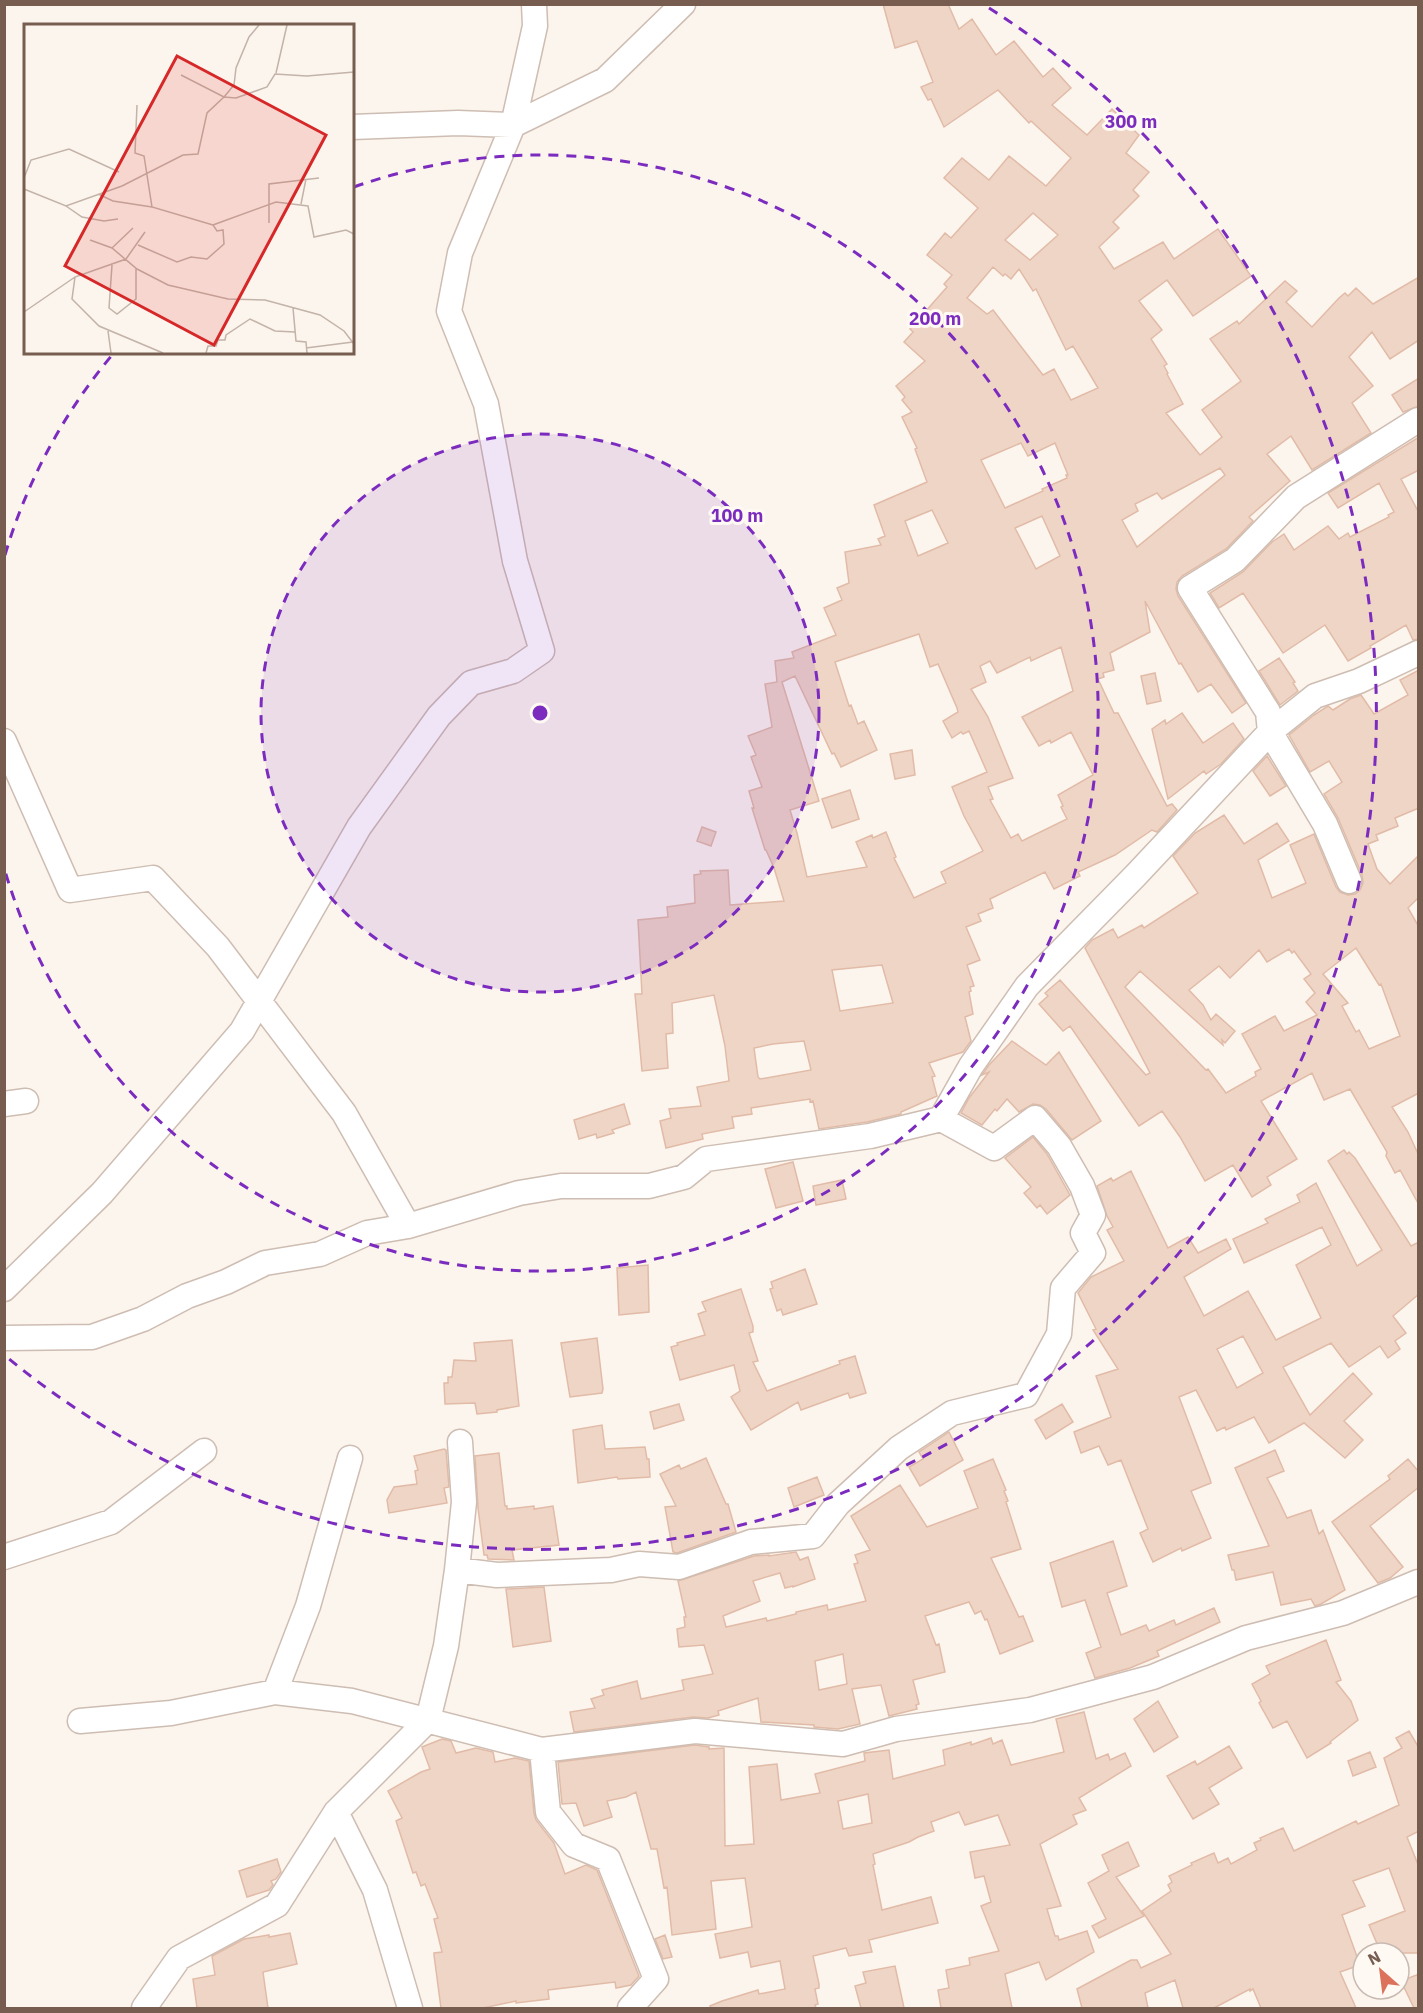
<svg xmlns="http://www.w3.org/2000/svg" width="1423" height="2013" font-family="'IBM Plex Sans',sans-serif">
  <rect width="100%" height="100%" fill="#fcf5ed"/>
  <!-- building -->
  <path fill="#efd5c6" stroke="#e1bba7" stroke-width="1.5" fill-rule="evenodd" d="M883 4H948L959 29 972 19 996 55 1014 41 1043 77 1053 68 1071 88 1052 105 1087 135 1112 109 1139 135 1126 153 1149 172 1133 190 1139 196 1113 222 1119 228 1099 247 1114 269 1163 242 1174 259 1218 229 1251 276 1193 316 1167 280 1139 301 1162 330 1151 339 1167 364 1164 366 1168 373 1167 374 1183 404 1166 413 1200 455 1222 437 1202 410 1241 381 1210 339 1237 321 1239 324 1285 281 1297 291 1286 302 1312 327 1339 298 1345 293 1348 296 1356 288 1373 304 1419 277V340L1390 359 1372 332 1349 357 1373 386 1352 403 1371 433 1312 470 1291 436 1267 454 1290 481 1249 517 1253 521 1226 549 1182 576 1177 582 1176 589 1178 596 1246 703 1232 713 1211 684 1198 692 1181 663 1179 664 1145 601 1150 632 1110 653 1114 670 1103 673 1104 677 1098 679 1114 713H1118L1167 806 1172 804 1177 810 1157 832 1152 830 1115 855 1078 872 1080 876 1054 889 1045 872 990 899 993 908 978 914 981 921 966 927 980 960 967 965 974 986 970 987 971 991 969 992 973 1014 965 1017 971 1041 963 1052 929 1063 935 1076 932 1077 937 1096 901 1112V1114L867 1122 819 1129 813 1101 810 1102V1099L751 1108 752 1114 732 1117 734 1128 702 1134 703 1139 666 1148 660 1121 671 1118 669 1109 701 1106 697 1087 729 1081 725 1046 714 995 672 1003 673 1033 666 1034 668 1068 642 1071 635 994H642L638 920 668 917 667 907 695 903 694 875 701 874 700 871 728 870 730 905 784 901 774 868 766 850H765L752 808H754L749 791 762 787 751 757 756 755 748 736 772 727 765 684 777 682 775 661 794 658 792 652 836 635 824 608 842 600 837 588 849 583 845 552 881 545 878 539 885 536 874 505 927 482 915 449 917 448 902 417 912 412 902 400 905 397 896 386 925 361 904 342 913 332 910 329 947 287 944 284 952 275 927 255 945 233 951 238 978 208 944 178 962 158 989 180 1009 156 1046 186 1071 158 1031 121 1029 123 998 90 944 127 931 99 928 100 921 87 933 82 917 41 895 48ZM1033 213 1058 235 1030 260 1005 240ZM993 267 1003 276 1005 274 1011 279 1019 269 1033 291 1036 289 1066 350 1073 346 1098 388 1071 400 1054 369 1043 375 993 310 987 314 967 298ZM1021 443 1028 456 1055 443 1068 475H1066L1067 478 1042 489 1043 491 1005 508 981 460ZM1220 468 1225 475 1137 547 1122 520 1138 511 1135 504 1157 493 1162 499ZM932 510 948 543 918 556 905 521ZM1042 516 1060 556 1036 569 1015 528ZM919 634 930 667 938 664 957 708 958 712 943 721 952 738 961 732 963 734 969 731 987 772 952 787 964 816 983 851 941 872 946 883 914 898 894 858 896 857 886 832 873 838 872 835 856 842 867 867 807 877 797 833 790 810 819 801 782 682 795 676 832 754 834 753 841 767 877 750 864 721 858 724 851 705 849 706 835 662ZM1061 647 1073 691 1022 717 1039 746 1050 740 1051 743 1071 732 1093 775 1058 795 1063 806 1061 807 1067 819 1022 841 1018 834 1011 838 990 800 993 799 988 787 1013 778 988 717 971 689 986 682 980 666 990 661 997 673 1030 657 1031 661ZM882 965 893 1003 840 1011 832 970ZM804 1041 811 1070 760 1079 758 1077 754 1048 773 1044Z
    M1419 378V406L1403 412 1392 395Z
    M1419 437V470L1401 479 1419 513V639L1413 640 1406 625 1370 646 1371 648 1348 661 1325 625 1283 653 1243 593 1219 608 1210 593 1243 572 1272 542 1284 534 1294 550 1328 526 1339 539 1348 533 1350 537 1389 517 1388 515 1394 512 1379 483 1338 508 1328 493Z
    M1279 658 1295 682 1293 683 1298 691 1280 705 1259 671Z
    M1419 670V808L1395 818 1398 826 1376 835 1378 840 1368 844 1377 869 1390 884 1419 855V897L1408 908 1419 927V1093L1392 1107 1408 1132 1419 1156V1205L1400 1170 1395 1173 1386 1156 1387 1152 1350 1089 1324 1100 1312 1073 1261 1101 1297 1159 1267 1177 1271 1185 1252 1197 1233 1165 1205 1181 1180 1137 1162 1111 1139 1126 1070 1026 1063 1031 1039 1004 1048 996 1045 993 1060 980 1146 1075 1150 1073 1085 948 1092 940 1113 929 1118 938 1142 925 1144 928 1198 893 1173 856 1195 833 1224 815 1244 844 1277 823 1289 841 1258 860 1272 898 1306 883 1290 845 1314 834 1336 887 1340 892 1348 895 1355 894 1360 890 1363 883 1362 875 1338 818 1324 794 1342 782 1329 761 1310 772 1289 735 1314 715 1328 706 1333 710 1350 699 1361 695 1374 714 1408 695 1400 680ZM1356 948 1379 985 1381 984 1400 1036 1369 1049 1359 1030 1356 1032 1342 1006 1348 1003 1323 974ZM1289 949 1292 953 1294 951 1311 974 1304 979 1315 993 1306 1002 1317 1015 1284 1031 1275 1016 1242 1034 1261 1069 1255 1072 1256 1076 1226 1093 1208 1069 1206 1070 1125 987 1140 971 1223 1045 1222 1040 1225 1043 1235 1031 1216 1014 1211 1020 1203 1005 1189 990 1219 966 1230 978 1259 950 1267 962Z
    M1155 673 1161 701 1147 704 1141 676Z
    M1182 713 1203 743 1233 723 1244 739 1221 764 1206 774 1204 771 1168 799 1152 729 1165 720 1166 724Z
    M912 750 915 775 895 779 890 754Z
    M1267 756 1286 786 1270 796 1253 771Z
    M850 790 859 819 832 828 822 799Z
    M702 827 716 832 711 846 697 841Z
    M1012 1041 1046 1065 1059 1052 1101 1121 1072 1140 1046 1109 1040 1105 1033 1104 1019 1112 1007 1099 997 1111 995 1109 982 1125 961 1113 969 1098 989 1072 982 1075 989 1065Z
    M624 1104 630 1124 612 1130 614 1133 597 1138 596 1134 579 1139 574 1120Z
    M1033 1137 1047 1154 1070 1195 1047 1214 1040 1205 1037 1208 1024 1193 1031 1187 1005 1158Z
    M1344 1150 1347 1154 1349 1152 1355 1158 1411 1246 1419 1242V1294L1393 1316 1406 1333 1395 1341 1400 1349 1388 1358 1380 1346 1349 1367 1331 1343 1283 1367 1310 1415 1353 1373 1372 1394 1344 1421 1363 1440 1345 1458 1304 1423 1269 1443 1254 1417 1226 1430 1225 1427 1217 1431 1196 1390 1179 1397 1210 1479 1211 1483 1191 1491 1211 1538 1182 1551 1181 1548 1153 1562 1140 1533 1148 1529 1121 1460 1108 1465 1099 1446 1081 1453 1074 1432 1111 1417 1096 1376 1118 1369 1093 1330 1096 1329 1078 1293 1091 1277 1124 1261 1107 1230 1113 1227 1107 1216 1097 1186 1111 1178 1113 1181 1131 1171 1168 1248 1188 1237 1198 1253 1226 1239 1231 1249 1184 1277 1204 1316 1248 1291 1276 1340 1321 1318 1296 1265 1331 1245 1322 1227 1244 1263 1233 1239 1268 1223 1265 1219 1300 1202 1297 1195 1316 1183 1357 1266 1382 1250 1328 1161ZM1243 1336 1263 1373 1237 1388 1217 1349Z
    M793 1162 803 1201 776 1208 765 1169Z
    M842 1180 846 1199 816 1205 813 1186Z
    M648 1265 649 1312 619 1315 617 1268Z
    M805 1269 817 1304 783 1315 781 1309 777 1311 770 1289 773 1288 771 1282Z
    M741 1289 753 1326V1332L749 1333 758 1361 753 1362 767 1391 840 1364 839 1361 855 1356 866 1393 850 1398 848 1393 801 1410 798 1402 751 1430 731 1397 740 1391 734 1365 680 1380 671 1347 678 1345 677 1343 705 1335 698 1314 706 1311 702 1302Z
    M597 1338 603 1389 602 1393 570 1397 561 1343Z
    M512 1340 519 1406 497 1410V1412L477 1414 475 1403 445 1404 444 1383H448V1377H452L454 1360 476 1361 474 1343Z
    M679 1404 684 1420 654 1429 650 1412Z
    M1062 1404 1073 1422 1046 1439 1035 1420Z
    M602 1425 605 1449 645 1447 647 1459H649L650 1477 618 1479 617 1477 578 1483 573 1430Z
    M949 1432 963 1460 920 1486 909 1467 923 1459 919 1452Z
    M444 1449 446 1450 449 1487 444 1488 447 1503 389 1513 387 1500 394 1487 417 1484 415 1471 418 1470 414 1456Z
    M1275 1450 1284 1471 1267 1478 1278 1499 1287 1518 1311 1510 1319 1534 1323 1530 1345 1590 1321 1604 1315 1606 1311 1599 1281 1605 1273 1572 1236 1580 1234 1570H1232L1228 1555 1269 1546 1235 1468Z
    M499 1453 505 1506H507V1509L534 1506V1509L553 1506 559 1545 512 1550 514 1560 488 1559 487 1555H484L478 1508 475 1456Z
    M706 1458 726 1504H728L736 1532 677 1553 673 1552 665 1507 676 1506 660 1474 679 1465 681 1469Z
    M993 1459 1006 1490 1004 1491 1008 1501 1006 1502 1021 1549 991 1558 1019 1617 1023 1616 1033 1641 1000 1654 987 1619 985 1620 981 1611 975 1614 969 1602 925 1616 936 1645 939 1644 945 1672 913 1680 919 1704 916 1705 917 1709 889 1716 881 1685 852 1689 860 1724 838 1729 814 1727V1725L761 1722 758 1698 718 1711 719 1715 708 1718 693 1717 574 1732 570 1712 595 1708 591 1699 604 1695 602 1690 637 1681 641 1699 684 1690 682 1680 713 1674 704 1645 679 1647 677 1629 685 1627 684 1617H686L678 1581 754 1556 769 1555V1556L796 1552 800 1560 808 1557 815 1579 793 1587V1586L785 1588 780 1573 753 1581 760 1601 723 1616 726 1627 766 1618 767 1621 796 1614V1612L827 1605 828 1610 866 1601 854 1564 858 1563 855 1555 870 1550 851 1516 900 1485 927 1527 978 1508 964 1471ZM843 1654 847 1684 819 1690 815 1661Z
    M1408 1459 1419 1472V1487L1370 1526 1403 1567 1390 1578 1378 1583 1332 1522 1390 1479 1388 1476Z
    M817 1477 824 1495 794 1507 788 1488Z
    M1113 1541 1127 1586 1107 1593 1121 1635 1146 1625 1149 1631 1174 1620 1176 1625 1214 1608 1220 1622 1157 1651 1159 1656 1130 1668 1095 1678 1086 1653 1101 1647 1085 1600 1062 1607 1050 1563Z
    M544 1587 551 1641 513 1647 506 1589Z
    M1326 1640 1341 1680 1336 1682 1351 1701 1358 1720 1330 1742 1331 1743 1307 1758 1287 1721 1273 1728 1259 1703 1261 1701 1252 1684 1270 1674 1266 1666Z
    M1158 1701 1178 1737 1154 1752 1134 1719Z
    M1084 1712 1096 1759 1108 1754 1110 1760 1125 1753 1131 1766 1079 1798 1086 1810 1073 1815 1077 1824 1040 1844 1061 1906 1047 1909 1055 1936H1058L1059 1940 1087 1931 1094 1952 1046 1980 1039 1962 1005 1974 1012 2008H941L938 1990 949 1988 946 1970 970 1965 969 1958 999 1951 981 1906 991 1902 984 1876 975 1878 970 1852 1010 1845 998 1815 965 1825 959 1812 931 1822 934 1831 918 1837 909 1842 873 1854 875 1864 873 1865 882 1910 931 1897 938 1923 869 1940 872 1952 849 1956 846 1948 813 1956 819 1984V1988L815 1989 818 2004 815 2005 816 2008H711L710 2006 722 2001 758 1990 759 1994 785 1989 780 1961 751 1967 748 1952 720 1958 715 1934 752 1927 745 1878 711 1881 716 1929 672 1935 667 1887 664 1888 657 1849H651L636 1792 626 1797 607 1801 612 1817 584 1826 576 1803 562 1804 558 1762 695 1745 709 1747V1749L724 1748 725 1846 754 1844 749 1767 777 1764 781 1800 820 1793 815 1774 865 1761 864 1753 889 1750 893 1779 945 1765 943 1750 971 1742V1745L991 1738 993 1744 1002 1740 1011 1765 1064 1752 1056 1719ZM868 1794 872 1823 843 1829 838 1801Z
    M1409 1731 1419 1748V1831L1407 1837 1419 1867V1953H1381L1369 1925 1405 1911 1389 1868 1353 1881 1365 1906 1342 1915 1360 1965 1340 1972 1356 2008H1261L1253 1989 1250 1991V1989L1214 2008H1183L1175 1980 1145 1993 1148 2008H1082L1077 1989 1131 1960H1137L1141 1968 1171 1954 1142 1911 1171 1891 1168 1885 1172 1882 1169 1876 1192 1865 1191 1863 1214 1853 1218 1863 1228 1858 1231 1864 1257 1850 1254 1843 1261 1840 1260 1838 1283 1828 1294 1851 1356 1821 1358 1824 1399 1805 1384 1758 1402 1748 1396 1738Z
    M442 1739 451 1741 456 1753 476 1748 493 1752 495 1762 515 1758 529 1761 534 1813 536 1820 554 1843 565 1874 586 1865 597 1870 639 1976 631 1985 616 1988 615 1982 548 1990 549 1999 516 2003V2001L483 2008H441L434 1955V1953L442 1952 434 1919 438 1918 425 1884 421 1886 416 1872 413 1873 396 1821 402 1818 388 1791 421 1772 430 1769 422 1747Z
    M1229 1746 1242 1768 1209 1788 1219 1804 1193 1819 1167 1776 1195 1761 1197 1765Z
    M1370 1752 1376 1767 1353 1776 1348 1761Z
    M1128 1842 1139 1866 1116 1877 1144 1916 1099 1938 1092 1926 1106 1919 1088 1883 1109 1871 1102 1855Z
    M277 1859 281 1872 276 1879 271 1881 273 1885 269 1890 247 1897 239 1871Z
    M290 1933 297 1964 263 1972 268 2008H197L193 1979 215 1975 212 1956 244 1939 269 1935V1937Z
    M665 1935 672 1957 663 1959 655 1939Z
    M895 1966 904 2008H861L855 1986 866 1983 863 1972Z
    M1419 1974V2008H1414L1401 1981Z"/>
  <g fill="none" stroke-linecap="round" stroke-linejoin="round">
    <defs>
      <path id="minor" d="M352 127 458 123 513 125 535 26 534 4
        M4 741 70 890 153 878 218 947 344 1113 408 1226 519 1193 561 1186H649L684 1177 706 1159 870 1136 941 1119
        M1349 881 1325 824 1270 732 1268 712 1190 588 1235 560 1296 497 1418 420
        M4 1104 26 1101
        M4 1289 102 1193 242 1031 359 827 439 716 471 683 513 671 542 651 515 561 486 404 449 311 460 253 513 125 605 80 683 4
        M4 1338 92 1337 143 1319 187 1296 226 1282 265 1263 320 1254 367 1233 408 1226
        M4 1557 111 1522 204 1451
        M457 1570 497 1575 611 1570 639 1564 679 1567 751 1542 813 1536 838 1504 899 1448 952 1413 1026 1395 1059 1334 1063 1288 1093 1253 1083 1233 1093 1215 1082 1186 1059 1146 1035 1118 994 1148 941 1119 971 1066 1027 986 1136 875 1270 732 1315 696 1359 681 1418 653
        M275 1692 308 1606 350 1458
        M80 1721 171 1713 275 1692 352 1701 542 1750 695 1731 843 1744 896 1729 1030 1710 1153 1677 1246 1638 1343 1613 1418 1582
        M542 1750 548 1812 574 1845 608 1859 656 1979 630 2008
        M336 1812 375 1890 410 2008
        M144 2008 179 1958 277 1905 336 1812 428 1720 446 1646 457 1570 464 1502 460 1442"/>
    </defs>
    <!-- minor casing -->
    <use href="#minor" stroke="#cebdb2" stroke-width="27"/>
    <!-- minor -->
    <use href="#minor" stroke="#fff" stroke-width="24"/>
  </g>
  <!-- distance rings -->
  <circle cx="540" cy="713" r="279" fill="#7b2cbf" fill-opacity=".12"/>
  <g fill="none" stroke="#7b2cbf" stroke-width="3" stroke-dasharray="10 8">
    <circle cx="540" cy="713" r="279"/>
    <path d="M5 555A558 558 0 0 1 113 354M354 187A558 558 0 1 1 5 871"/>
    <path d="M989 8A836 836 0 1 1 8 1358"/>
  </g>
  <!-- overview -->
  <g transform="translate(24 24)">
    <rect width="330" height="330" fill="#fcf5ed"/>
    <path fill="none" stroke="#c3b3a9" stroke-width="1.5" d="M252 49 263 1M157 51 200 73 210 61 212 44 225 13 235 1M113 81 111 129 120 132 128 183 189 201M0 154 7 136 45 125 95 148M0 165 42 182 98 162 159 131 174 130 183 89 200 73 212 74 243 63 251 50 283 52 330 48M74 170 89 177 128 183M277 180 282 155M42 182 58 193 80 197 94 195M245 199V160L295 154M121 208 102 235 51 253 48 275 75 302 139 329M66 216 88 224 113 245 144 261 204 275 241 276 296 291 320 307 330 320M114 221 153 238 167 233 183 235 200 220 199 206 193 207 189 201 252 178 284 182 290 213 322 206 330 210M88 224 109 204M88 241 85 284 93 290 112 275V245M269 284 272 317 282 318 283 329M0 288 51 253M84 307 87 329M282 324 329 318M182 329 184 322H192L194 316H201L202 311 226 295 251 307 271 308"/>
    <path fill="#d62828" fill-opacity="0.15" stroke="#d62828" stroke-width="3" d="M153 32 302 111 190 321 41 242Z"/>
    <rect width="330" height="330" fill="none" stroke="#775c50" stroke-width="3"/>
  </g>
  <circle cx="540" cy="713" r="9" fill="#7b2cbf" stroke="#fef9f3" stroke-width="3"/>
  <g font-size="18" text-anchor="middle" font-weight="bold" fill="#7b2cbf" stroke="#fef9f3" stroke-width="6" stroke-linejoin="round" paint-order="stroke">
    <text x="1131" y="128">300 m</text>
    <text x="935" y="325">200 m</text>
    <text x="737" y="522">100 m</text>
  </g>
  <!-- border -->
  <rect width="1423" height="2013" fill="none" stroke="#775c50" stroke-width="12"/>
  <!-- north arrow -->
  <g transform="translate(1381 1971) rotate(332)"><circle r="28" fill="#fef9f3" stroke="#c8bab2" stroke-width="1.5"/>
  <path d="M0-4.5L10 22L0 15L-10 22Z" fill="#dc725b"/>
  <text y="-9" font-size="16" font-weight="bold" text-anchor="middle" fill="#775c50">N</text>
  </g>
</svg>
